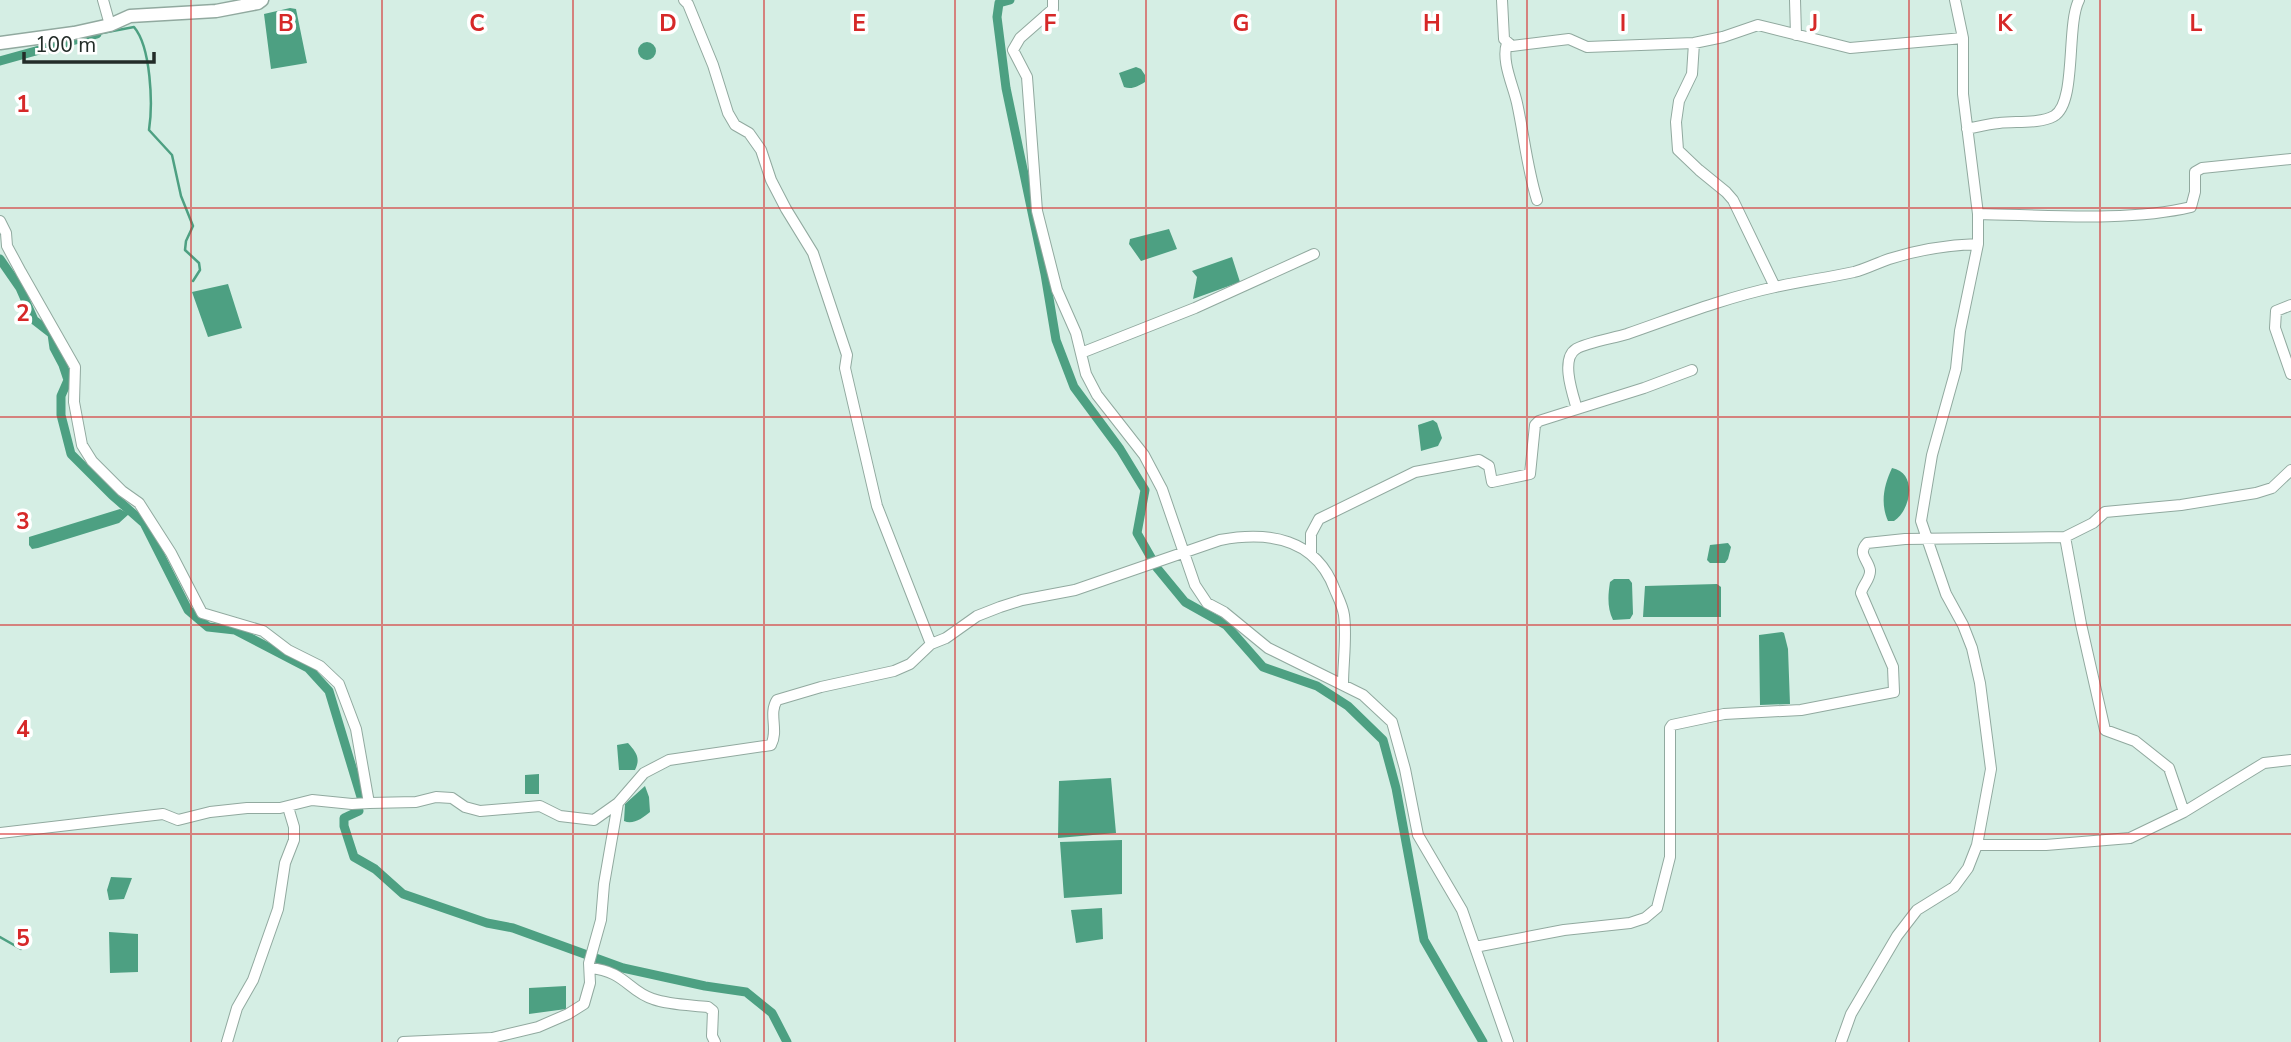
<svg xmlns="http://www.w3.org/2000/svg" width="2291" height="1042" font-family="'Nunito Sans',sans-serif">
  <rect width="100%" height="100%" fill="#d5eee4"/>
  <!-- water -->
  <path fill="#4da082" d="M290 8 296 9 307 63 271 69 264 14Z
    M638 51a9 9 0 1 1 18 0a9 9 0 1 1-18 0Z
    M1136 67 1141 69 1145 75V82C1138 86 1132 90 1124 87L1119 73Z
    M1169 229 1177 249 1141 261 1129 244 1130 239Z
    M1232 257 1240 282 1193 299 1197 277 1192 271Z
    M228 284 242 328 208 337 192 292Z
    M1433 420 1437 423 1442 438 1438 446 1421 451 1418 425Z
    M1892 468C1918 473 1911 510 1894 521H1888C1880 503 1884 485 1892 468Z
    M120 509 129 514 119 523 38 548 32 549 29 545V537Z
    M1728 543 1731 547 1728 559 1725 563H1710L1707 560 1710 545Z
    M1614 579H1629L1632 583 1633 614 1630 619 1613 620C1607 608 1608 595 1610 582Z
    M1717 584 1721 587V617H1643L1645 586Z
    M1782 632 1784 633 1788 649 1790 704 1760 705 1759 635Z
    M628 743C636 752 641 758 635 770H619L617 745Z
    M539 774V794H525V775Z
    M1111 778 1116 833 1058 838 1059 781Z
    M645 786 649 797 650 812C643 818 633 825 624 821L625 804Z
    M1122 840V894L1064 898 1060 842Z
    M111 877 132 878 124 899 109 900 107 890Z
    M1102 908 1103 939 1076 943 1071 910Z
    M109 932 138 934V972L110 973Z
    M566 986V1009L529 1014V988Z"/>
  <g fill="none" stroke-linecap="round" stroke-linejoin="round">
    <!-- stream -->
    <path stroke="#4da082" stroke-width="2.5" d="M97 34 134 27C151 47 153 104 149 130L172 155 181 196 193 226 186 241 185 250 199 263 200 270 193 281
      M0 937 21 949"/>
    <!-- canal -->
    <path stroke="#4da082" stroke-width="9" d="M1010 0 999 3 997 17 1006 88 1045 274 1056 340 1074 387 1120 449 1145 490 1137 533 1157 568 1185 602 1226 625 1263 667 1317 686 1348 706 1383 740 1396 788 1424 940 1483 1042
      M0 61 97 34
      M0 259 20 288 34 320 52 334 54 348 63 365 68 380 61 396V415L71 454 112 495 144 523 188 610 208 627 235 630 308 668 329 691 361 797
      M359 811 344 818V826L354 857 375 869 403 894 487 923 513 928 623 968 705 986 746 992 772 1013 787 1042"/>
    <defs>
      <path id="minor" d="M103 0 110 25
        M684 0 688 4 713 65 728 113 735 125 749 133 761 150 771 180 786 209 813 253 847 355 845 368 877 506 931 644
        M1053 0V9L1020 38 1013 50 1027 77 1037 211 1057 290 1076 333 1086 374 1097 395 1144 455 1162 489 1195 585 1207 603 1224 612 1268 648 1363 695 1392 722 1405 769 1418 835 1462 910 1508 1042
        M1502 0 1504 39 1512 46 1569 39 1587 47 1694 43 1723 37 1758 25 1850 48 1963 38
        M1795 0 1796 35
        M1507 43C1501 61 1513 85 1517 103 1524 135 1527 168 1537 200
        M1694 43 1692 74 1679 101 1676 122 1678 150 1699 170 1726 192 1733 200 1775 287
        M1967 129C1977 127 1988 124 1999 123 2016 121 2039 124 2054 116 2077 103 2066 25 2079 0
        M1978 214C2043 215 2129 222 2191 207L2195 192V172L2202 168 2291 159
        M0 221 6 233 7 246 21 272 75 367 74 402 82 445 92 461 122 491 139 503 171 553 202 613 263 631 288 650 320 666 339 684 356 729 369 803 416 802 436 797 452 798 465 807 480 811 540 806 560 816 594 820 618 803
        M2291 305 2276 311 2275 328 2291 374
        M1081 353 1195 308 1314 254
        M1577 409 1644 388 1692 370
        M2065 537 2081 624 2105 730 2135 741 2169 768 2184 812
        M1311 553V534L1319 519 1415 472 1479 460 1489 466 1492 482 1530 474 1535 425 1539 421 1577 409C1573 395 1560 359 1576 349 1585 343 1614 338 1627 334 1676 317 1724 298 1775 287 1801 281 1827 278 1854 272 1866 269 1877 263 1889 259 1917 250 1949 245 1978 244
        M0 833 163 814 178 820 210 812 247 808H280L312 800 352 804 369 803
        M1977 845H2046L2130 838 2184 812 2264 763 2291 760
        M1475 947 1564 930 1630 923 1645 918 1657 908 1670 857V728L1672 725 1724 714 1801 710 1894 692 1893 667 1861 593C1863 585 1871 578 1870 570 1868 559 1857 554 1867 543L1905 539 2065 537 2093 523 2105 512 2181 505 2256 493 2272 488 2291 470
        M590 968C625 971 629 992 653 999 670 1005 691 1005 708 1007L713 1011 712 1036 715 1042
        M227 1042 237 1008 253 980 278 909 285 863 294 840V827L288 807
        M403 1042 492 1038 538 1027 568 1014 584 1004 590 983 589 963 601 920 604 884 618 803 644 773 669 760 771 745C779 730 768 714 777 700L821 687 894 671 910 664 931 644 946 638 977 616 1000 607 1022 600 1075 590 1220 540C1268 531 1316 538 1335 590 1338 597 1343 607 1344 615 1347 637 1343 662 1343 685
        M1841 1042 1851 1014 1897 936 1917 910 1954 887 1968 868 1977 845 1991 769 1980 683 1972 648 1963 625 1946 594 1921 521 1932 455 1956 369 1960 331 1978 244V214L1963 94V38L1955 0"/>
      <path id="tertiary" d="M0 43 74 33 110 25 130 16 216 11 258 3 262 0"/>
    </defs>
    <!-- minor casing -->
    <use href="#minor" stroke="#91a99f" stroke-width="12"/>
    <!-- tertiary casing -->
    <use href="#tertiary" stroke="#91a99f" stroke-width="15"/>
    <!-- minor -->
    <use href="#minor" stroke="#fff" stroke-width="10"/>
    <!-- tertiary -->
    <use href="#tertiary" stroke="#fff" stroke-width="12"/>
  </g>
  <!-- grid -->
  <path fill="none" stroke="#d62828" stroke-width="2" stroke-opacity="0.55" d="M191 0V1042M382 0V1042M573 0V1042M764 0V1042M955 0V1042M1146 0V1042M1336 0V1042M1527 0V1042M1718 0V1042M1909 0V1042M2100 0V1042M0 208H2291M0 417H2291M0 625H2291M0 834H2291"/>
  <g font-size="23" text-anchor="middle" font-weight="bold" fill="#d62828" stroke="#fff" stroke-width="7" stroke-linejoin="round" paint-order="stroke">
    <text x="286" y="31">B</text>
    <text x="477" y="31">C</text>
    <text x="668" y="31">D</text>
    <text x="859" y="31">E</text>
    <text x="1050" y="31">F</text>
    <text x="1241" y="31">G</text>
    <text x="1432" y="31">H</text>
    <text x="1623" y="31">I</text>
    <text x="1814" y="31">J</text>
    <text x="2005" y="31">K</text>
    <text x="2196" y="31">L</text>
    <text x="23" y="112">1</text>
    <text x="23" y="321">2</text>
    <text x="23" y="529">3</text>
    <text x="23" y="737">4</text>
    <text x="23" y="946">5</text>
  </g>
  <!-- scale -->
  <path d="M24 52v10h130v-10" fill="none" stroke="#232c28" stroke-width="3.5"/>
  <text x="35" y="52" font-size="21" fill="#232c28" stroke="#ffffff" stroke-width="5" paint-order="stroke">100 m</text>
</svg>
